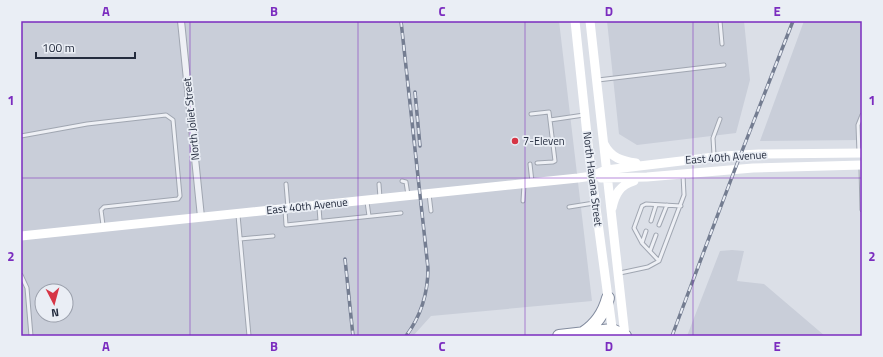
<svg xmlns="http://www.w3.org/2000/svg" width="883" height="357" font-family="'Titillium Web',sans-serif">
  <rect width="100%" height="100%" fill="#dbdfe7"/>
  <!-- built -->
  <path fill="#c9ced9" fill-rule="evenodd" d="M21 21H559L592 301 431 316 413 336H21ZM42 291H66V315H42Z
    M607 21H744L750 80 736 133 637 145 619 134Z
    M804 21H862V140L760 141Z
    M732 250 744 251 737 281 764 284 825 336H687L720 251Z"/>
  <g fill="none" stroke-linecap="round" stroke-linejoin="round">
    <defs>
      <path id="lane" d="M720 21 722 44
        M598 80 724 65
        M531 114 549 112 555 161 553 162 537 163
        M550 120 584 115
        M21 136 87 124 166 115 173 120 180 196 178 199 104 207 101 210 103 225
        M859 153 858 125 862 115
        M714 155 713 138 720 119
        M530 164 532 182
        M861 167 862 210
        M402 181 406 182 408 195
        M286 184 288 208
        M379 184 380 198
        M429 194 431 211
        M523 201 524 185
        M367 202 369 216
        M319 207 320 221
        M569 207 594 203
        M285 210 286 225 401 213
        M238 215 249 336
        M651 221 656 205
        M659 225 667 205
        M240 239 273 236
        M642 243 646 231
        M650 251 656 235
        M659 261 642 243 634 228 642 206 646 204 681 206
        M620 273 648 267 659 261 684 195 683 175
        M21 275 27 288 31 336"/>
      <path id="street" d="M181 21 201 217"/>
      <path id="highway" d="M583 333C597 324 604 313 608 298
        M559 336 612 330 625 336"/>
    </defs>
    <!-- lane casing -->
    <use href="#lane" stroke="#a0a6b1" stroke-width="5"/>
    <!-- street casing -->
    <use href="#street" stroke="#a0a6b1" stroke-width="8"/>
    <!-- highway casing -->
    <use href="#highway" stroke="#828b9e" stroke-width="14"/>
    <!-- lane -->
    <use href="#lane" stroke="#eef0f5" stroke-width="3"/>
    <!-- street -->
    <use href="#street" stroke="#eef0f5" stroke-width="6"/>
    <!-- secondary -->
    <path stroke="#fff" stroke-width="9" d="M575 21 590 163 613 335
      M590 21 625 336
      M604 144C611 158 622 161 636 163
      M601 178 647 177 753 168 862 165
      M612 208C615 194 620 185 634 181
      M21 236 578 178 592 176 606 170 723 156 759 154 862 153"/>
    <!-- highway -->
    <use href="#highway" stroke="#fff" stroke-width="12"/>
    <defs>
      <path id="rail" d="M401 21 428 268C428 293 421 316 406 336
        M415 92 420 146
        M345 259 353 336
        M672 336 735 169 793 21"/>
    </defs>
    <!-- rail casing -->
    <use href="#rail" stroke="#747d91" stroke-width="3.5"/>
    <!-- rail -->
    <use href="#rail" stroke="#eaeef5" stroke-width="2" stroke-dasharray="6" stroke-linecap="butt"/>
  </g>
  <!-- grid -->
  <path fill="none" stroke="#7b2cbf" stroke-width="1" stroke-opacity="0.55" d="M190 21V336M358 21V336M525 21V336M693 21V336M21 178H862"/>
  <!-- markers -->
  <circle fill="#d63545" stroke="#eaeef5" stroke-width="1.5" cx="515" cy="141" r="4"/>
  <g text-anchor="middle" stroke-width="3.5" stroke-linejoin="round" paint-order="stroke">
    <!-- street labels -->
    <g font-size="11" fill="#242c3e" stroke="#eaeef5">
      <text transform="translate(191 119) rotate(-96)" y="4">North Joliet Street</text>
      <text transform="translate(726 157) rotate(-4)" y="4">East 40th Avenue</text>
      <text transform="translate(593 179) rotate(83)" y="4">North Havana Street</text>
      <text transform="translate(307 206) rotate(-6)" y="4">East 40th Avenue</text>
    </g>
    <!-- poi labels -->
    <g font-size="11" fill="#242c3e" stroke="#eaeef5" text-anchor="start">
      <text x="523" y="145">7-Eleven</text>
    </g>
  </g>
  <!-- border -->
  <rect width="883" height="357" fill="none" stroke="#eaeef5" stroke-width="44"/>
  <!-- north arrow -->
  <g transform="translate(54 303) rotate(174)"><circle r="19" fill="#eaeef5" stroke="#9ba0ac"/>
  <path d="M0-3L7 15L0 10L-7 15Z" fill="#d63545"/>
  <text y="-6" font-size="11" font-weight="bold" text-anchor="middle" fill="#242c3e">N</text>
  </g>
  <!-- scale -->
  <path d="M36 52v6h99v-6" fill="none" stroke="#242c3e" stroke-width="2"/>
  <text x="42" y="52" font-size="12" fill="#242c3e" stroke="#eaeef5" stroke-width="3" paint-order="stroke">100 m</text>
  <rect x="22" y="22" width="839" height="313" fill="none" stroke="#7b2cbf" stroke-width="1.5"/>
  <g font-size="13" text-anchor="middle" font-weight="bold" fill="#7b2cbf">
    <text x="106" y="16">A</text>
    <text x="274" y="16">B</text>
    <text x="442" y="16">C</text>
    <text x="609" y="16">D</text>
    <text x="777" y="16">E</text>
    <text x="11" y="105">1</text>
    <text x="872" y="105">1</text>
    <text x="11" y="261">2</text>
    <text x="872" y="261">2</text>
    <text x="106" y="351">A</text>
    <text x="274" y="351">B</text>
    <text x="442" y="351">C</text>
    <text x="609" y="351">D</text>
    <text x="777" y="351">E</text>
  </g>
</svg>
